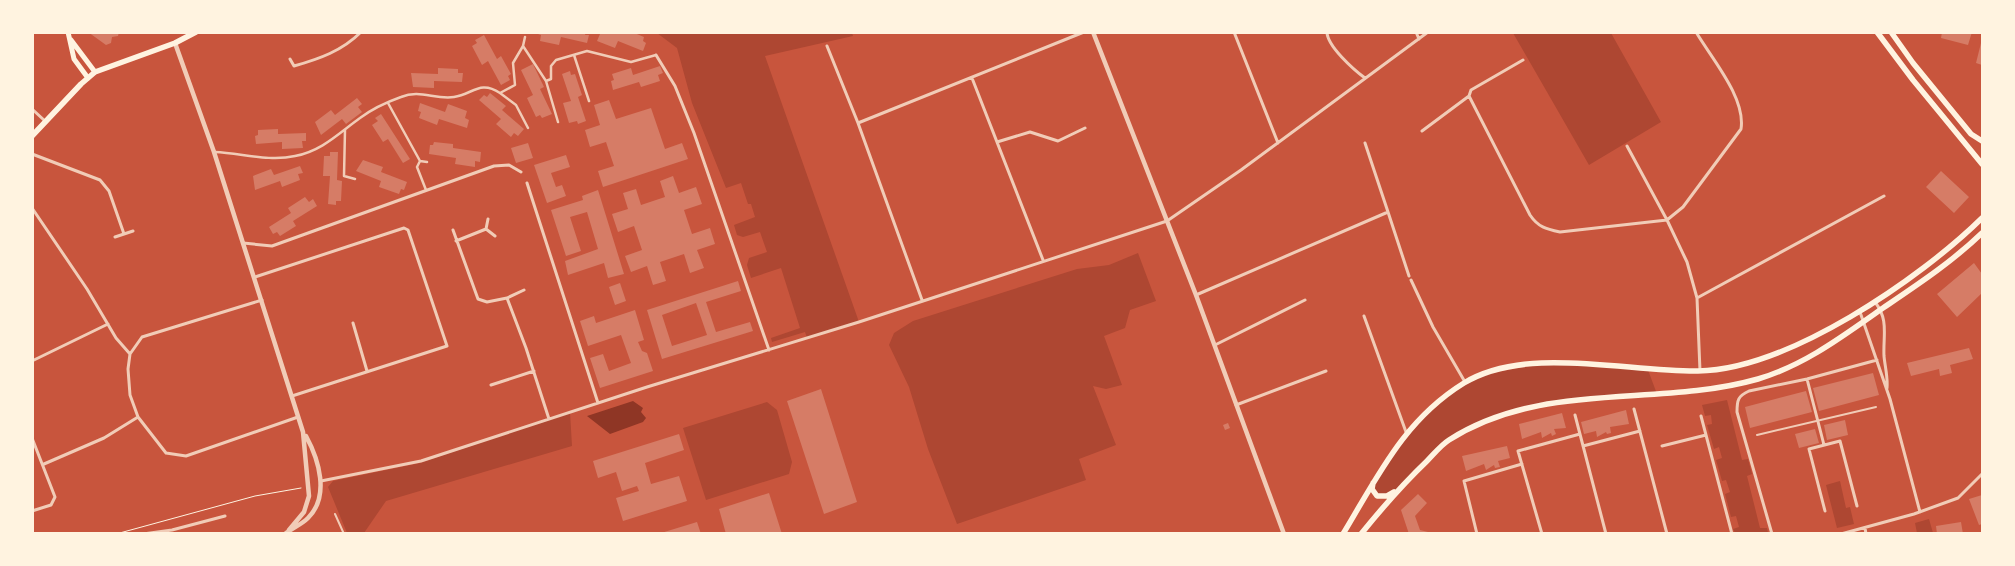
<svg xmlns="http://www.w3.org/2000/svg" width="2015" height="566" font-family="Bitter,serif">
  <rect width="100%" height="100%" fill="#c8553d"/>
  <!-- green -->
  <path fill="#ae4732" d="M657 33H852L853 36 765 56 859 322 807 338 805 332 772 342 771 338 800 328 781 268 751 278 747 265 749 258 767 252 760 232 743 237 737 235 734 225 755 217 751 204H748L741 183 726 188 692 103 677 48Z
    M1513 33H1611L1661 122 1589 165Z
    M1138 253 1156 301 1130 310 1125 328 1104 336 1122 385 1106 389 1093 386 1116 445 1079 459 1086 480 957 524 928 449 909 387 889 345 894 333 913 321 1077 269 1109 265Z
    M1550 362 1648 370 1657 394 1534 405 1484 421 1448 441 1393 493 1377 496 1373 483 1406 432 1453 391 1482 375Z
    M1727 400 1742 460 1748 459 1752 474 1747 476 1760 528H1767L1768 533H1735L1733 529 1739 527 1736 516 1731 517 1725 494 1730 492 1726 480 1722 481 1716 460 1722 458 1719 447 1714 449 1707 425 1712 424 1711 415 1705 416 1702 405Z
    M767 402 777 410 792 462 789 474 706 500 683 428Z
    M570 412 572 446 386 501 364 533H347L328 487 333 481 420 463Z
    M1840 481 1846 508 1850 507 1854 524 1837 528 1826 485Z
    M1929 519 1933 533H1917L1915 523Z"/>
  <!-- water -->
  <path fill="#8f3625" d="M633 401 643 408 641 412 646 418 643 422 610 434 587 416Z"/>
  <!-- building -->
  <path fill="#d67c66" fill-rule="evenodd" d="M88 32H119L118 36 112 37 111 43 106 45Z
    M586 32 585 35H589L587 43 561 37 559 45 540 41 541 35 535 33Z
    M595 32 625 34 632 32 644 37 643 41 646 43 643 51 618 41 615 48 597 41 600 34Z
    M1942 32H1972L1968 45 1941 38Z
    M484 35 497 59 501 56 511 74 508 76 510 80 501 85 488 61 482 65 472 46 477 43 475 40Z
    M1982 39V65L1976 63Z
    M533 64 544 87 540 89 552 114 542 118 540 115 536 117 527 98 533 95 521 70Z
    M660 66 663 73 658 75 660 81 641 87 639 82 613 90 611 81 614 80 612 74 631 68 633 75Z
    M438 68 458 69V73H463L462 82 434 81V88L413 87 411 73 438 74Z
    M570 71 571 75 575 74 582 95 578 97 586 121 578 124 577 121 569 123 563 103 571 101 562 74Z
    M490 93 506 106 502 110 524 129 518 136 514 133 511 137 496 124 501 119 479 100 484 95 487 97Z
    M357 98 362 104 358 107 362 112 346 124 342 119 321 135 315 122 331 110 335 115Z
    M609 100 616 119 651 108 665 149 682 143 688 159 603 187 598 171 614 166 606 142 590 147 585 130 600 125 594 105Z
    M420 103 445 112 448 104 467 111 465 118 469 120 467 128 439 119 437 125 419 118 421 112 418 111Z
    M381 114 410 159 403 163 388 139 383 142 372 125 378 121 375 118Z
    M278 129V134L306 133V141H302L303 148 282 149V142L256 144 255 136 258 135V130Z
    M434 142 453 144V148L481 152 480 162 475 161V167L455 164 456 158 429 154 430 145H433Z
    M528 143 533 158 516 163 511 148Z
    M330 152H338L337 180 342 181 341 201H336V205L328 204 330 176H323L324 156H330Z
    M566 155 570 167 551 173 556 187 562 185 566 196 547 203 534 165Z
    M363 160 383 167 381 172 407 182 404 190 401 189 399 194 379 187 381 181 356 171Z
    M300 166 303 173 298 174 300 180 282 187 280 181 255 190 253 176 271 169 274 175Z
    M1941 171 1969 197 1954 213 1926 187Z
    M673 176 679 193 696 187 702 204 684 210 692 234 710 228 715 244 697 250 704 268 690 273 684 254 660 262 666 281 653 285 647 266 631 272 625 256 642 250 634 226 618 232 612 214 628 209 623 193 636 189 641 205 665 197 660 181Z
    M598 190 624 274 608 278 604 263 568 275 565 261 598 249 587 212 570 217 581 251 566 256 551 210 583 200 582 196Z
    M305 197 309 202 313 199 317 206 293 221 296 226 280 236 277 232 273 234 269 227 291 213 288 208Z
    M1974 263 1982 274V293L1957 317 1937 294Z
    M738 281 741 291 706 302 716 332 750 322 753 331 662 359 647 310ZM696 303 707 335 672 346 662 315Z
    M620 283 626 301 615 305 609 287Z
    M635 310 644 340 638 342 642 351 647 353 653 371 600 388 590 358 603 354 609 371 631 363 621 335 588 346 580 321 594 316 596 323Z
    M1969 348 1973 359 1950 365 1952 373 1940 376 1939 369 1911 376 1907 363Z
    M1873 373 1879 395 1819 411 1813 388Z
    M821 389 857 502 824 514 787 401Z
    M1806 391 1812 412 1750 428 1745 407Z
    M1626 410 1629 424 1610 427 1611 433 1607 434 1606 432 1597 437 1596 431 1584 434 1581 422Z
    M1562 413 1566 428 1554 429 1556 434 1552 436 1551 433 1542 438 1541 432 1522 439 1519 424Z
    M1845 420 1848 435 1827 440 1824 425Z
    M1228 423 1230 428 1225 430 1223 425Z
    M1815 429 1819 443 1799 448 1795 434Z
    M679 434 684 450 645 463 651 484 679 476 687 501 623 521 616 498 639 491 637 486 622 491 616 472 598 478 593 461Z
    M1507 446 1510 458 1498 461 1500 467 1495 468 1494 465 1486 470 1484 464 1466 471 1462 456Z
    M769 493 782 534H726L719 509Z
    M1418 494 1427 503 1415 516 1420 530 1436 534H1409L1401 510Z
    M1982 495V524L1979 525 1969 499Z
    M697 522 701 534H661V533Z
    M1961 522 1963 534H1937L1936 526Z"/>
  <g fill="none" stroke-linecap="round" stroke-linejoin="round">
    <!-- path -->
    <path stroke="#fff3e0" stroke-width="1" d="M116 534 255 496 301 488"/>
    <!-- service -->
    <path stroke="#f1ccb7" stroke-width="2" d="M1757 435 1876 407
      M335 514 344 534"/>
    <!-- pedestrian -->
    <path stroke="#f1ccb7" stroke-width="2.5" d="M523 46 525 37
      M574 55 589 101
      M546 81 558 122
      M500 93 516 105 528 128
      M388 103 420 161 427 162
      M345 130 344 176 355 179
      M215 152C241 153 269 162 295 156 322 151 339 133 360 118 372 109 387 102 401 97 420 89 435 100 454 97 473 94 480 80 500 93L515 85 513 63 523 46 546 81 551 79V66L556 60 587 51 631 62 656 55
      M420 161 417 167 426 190"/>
    <!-- minor -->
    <path stroke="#f1ccb7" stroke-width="3" d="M1234 32 1278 143
      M1327 32C1327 46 1354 70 1365 78
      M1416 32 1419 39
      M827 46 858 123 922 300
      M656 55 675 86 694 133 769 350
      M290 59 294 66C319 59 342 51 361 32
      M1523 60 1471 90 1469 96 1530 215C1538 227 1546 229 1560 232L1667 220 1687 262 1697 298 1700 371
      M972 78 1043 260
      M32 109 45 121
      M858 123 1084 32
      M1422 131 1469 96
      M997 142 1030 132 1058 141 1085 128
      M1627 146 1667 220 1683 207 1741 129C1746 98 1712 59 1696 32
      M32 154 100 180 109 191 124 234
      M527 183 598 403
      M32 208 87 289 116 338 130 354
      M1388 212 1409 276
      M486 229 495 236
      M453 230 478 299 487 302 507 298 526 348 549 419
      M115 237 133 231
      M456 241 486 229 488 219
      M243 243 272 246 494 166 509 165 521 172
      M255 277 404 228 408 230 447 346 292 396
      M1411 280 1433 327 1465 382
      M1196 295 1388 212 1365 143
      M507 298 524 290
      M1697 298 1884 196
      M262 300 142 337 130 354 128 369 130 395 138 417 166 453 186 456 298 417
      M1875 302C1889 320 1883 335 1884 356 1885 367 1888 377 1887 388
      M1860 312 1890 399 1920 512
      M1364 316 1406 432
      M353 323 367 371
      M1215 345 1305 300
      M34 360 108 324
      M1807 379 1824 445
      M491 385 534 371
      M1236 405 1326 371
      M1634 409 1667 534
      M1575 415 1606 534
      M1701 416 1732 534
      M32 438 55 497 51 505 32 511
      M1583 446 1640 431
      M1662 446 1706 435
      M44 464 104 438 138 417
      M321 481 421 461 647 387 859 322 1167 221 1241 170 1428 32
      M1825 511 1809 449 1840 441 1857 506
      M1865 528 1866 534
      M143 534 172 530 225 516
      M1477 534 1464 481 1522 464
      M1542 534 1518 451 1580 434
      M1772 534 1737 412C1737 400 1738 396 1749 391L1807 379 1877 360
      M1841 534 1914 514 1958 498 1982 474"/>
    <!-- tertiary -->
    <path stroke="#f1ccb7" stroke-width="4.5" d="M1093 32 1196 295 1284 534
      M175 43 214 152 303 432 309 496 304 512 289 530
      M285 534C292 528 301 525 308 518 330 496 319 460 306 436"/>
    <!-- secondary -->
    <path stroke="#fff3e0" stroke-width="5" d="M68 32 74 59 88 78
      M71 40 95 72"/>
    <!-- primary -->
    <path stroke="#fff3e0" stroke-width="5.5" d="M1877 32 1913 80 1982 164
      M1891 32 1913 63 1971 134 1982 141
      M32 136 81 84 95 72 175 43 196 32
      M1373 483 1372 489 1377 496H1387L1394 492
      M1343 534C1378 476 1404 420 1464 383 1527 345 1626 372 1698 371 1787 370 1920 279 1982 218
      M1361 534C1382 508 1403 484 1427 461 1434 454 1441 445 1449 440 1543 380 1656 408 1758 379 1805 365 1843 336 1883 308 1917 285 1952 262 1982 233"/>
  </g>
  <!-- border -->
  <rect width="2015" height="566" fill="none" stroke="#fff3e0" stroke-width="68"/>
</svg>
